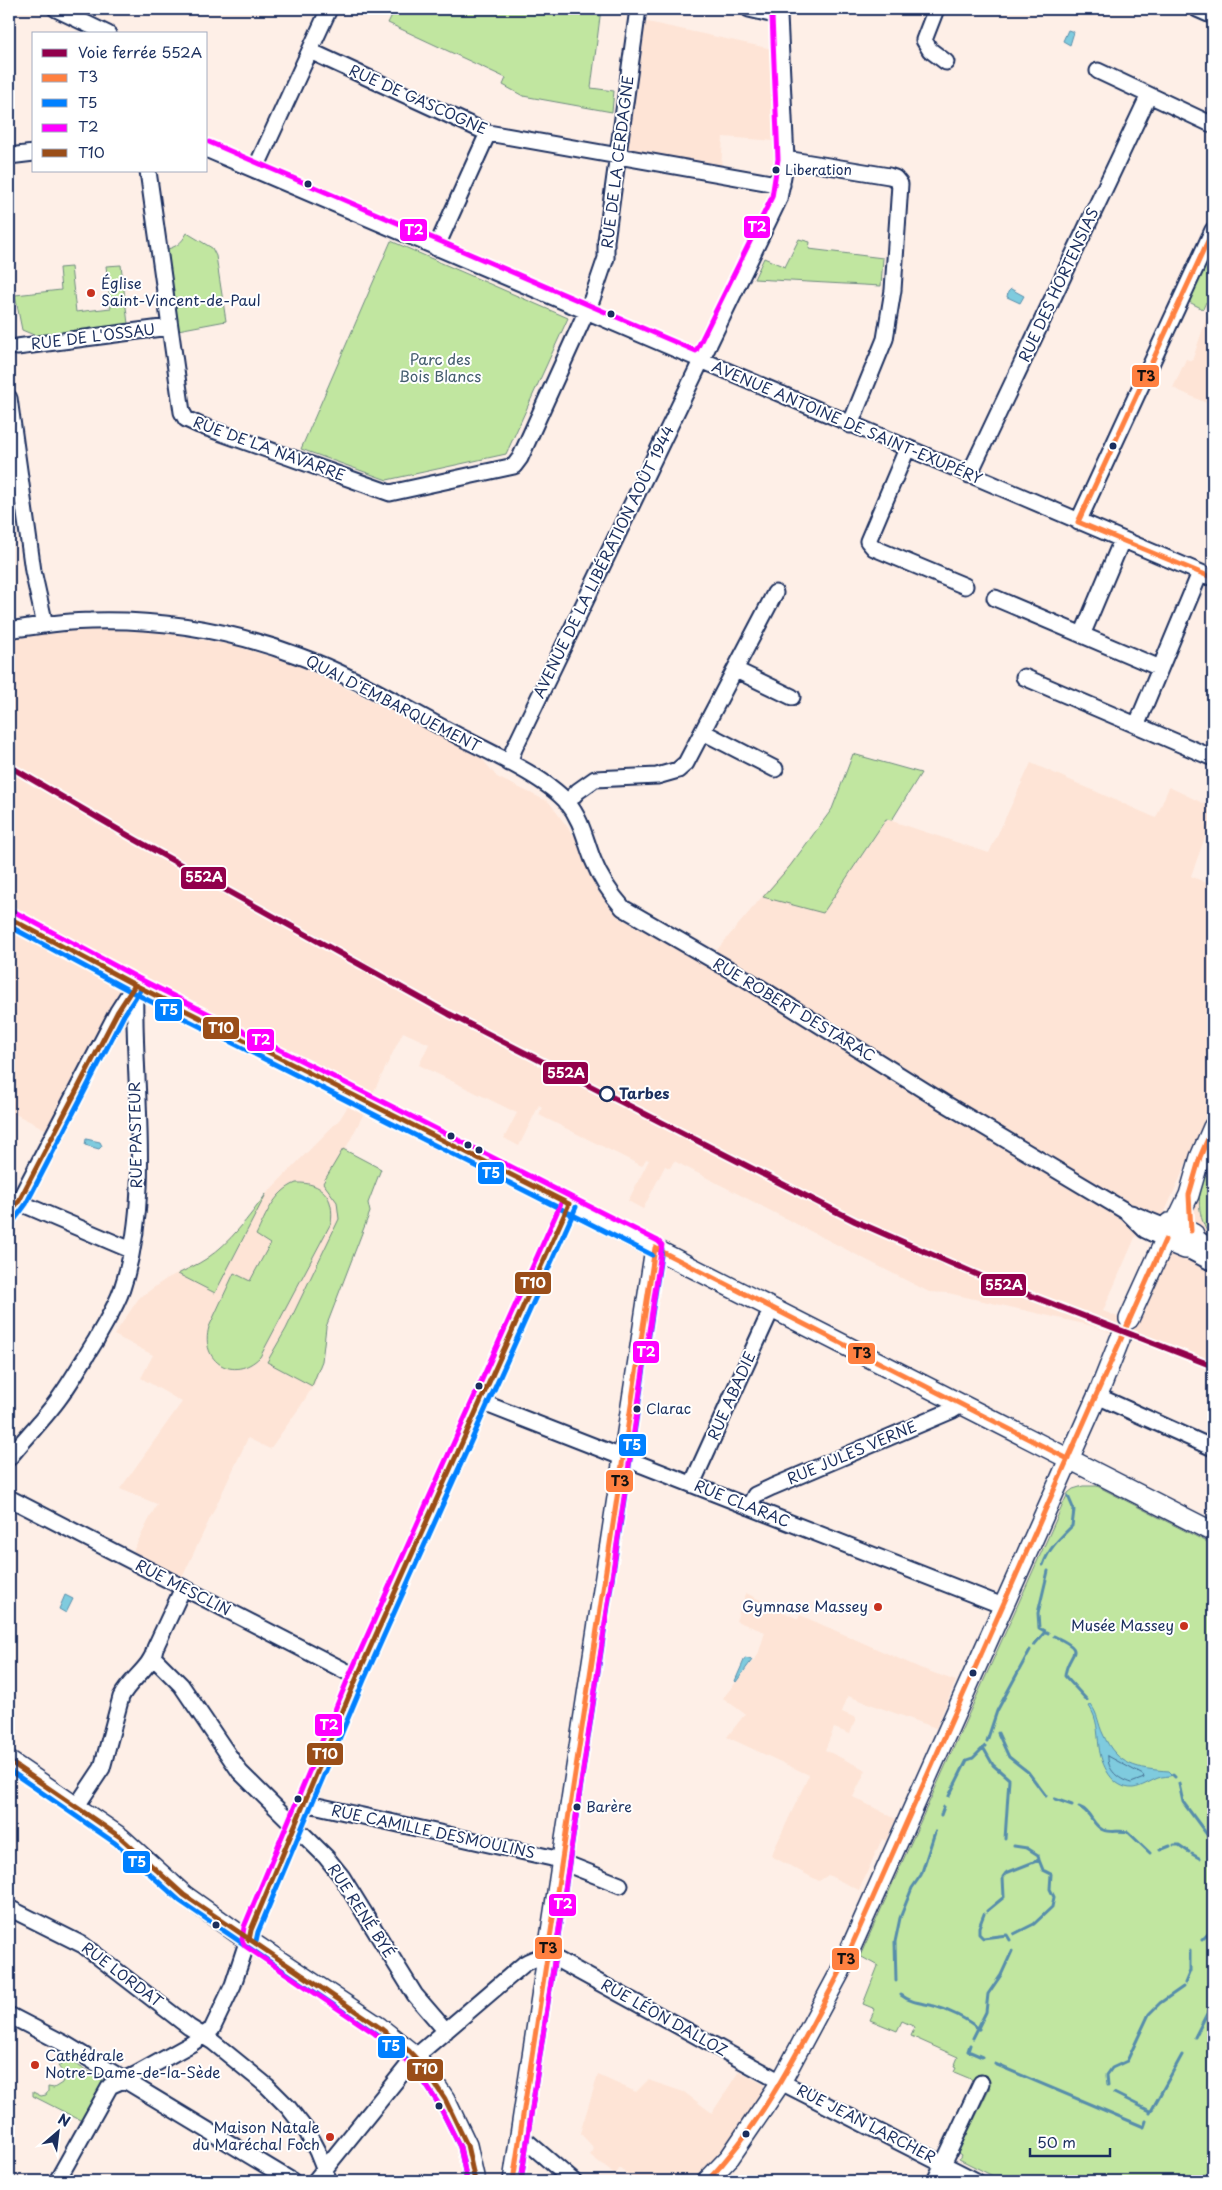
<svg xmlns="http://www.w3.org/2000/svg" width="1222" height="2190" font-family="'Playpen Sans',sans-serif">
  <rect width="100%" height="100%" fill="#feefe7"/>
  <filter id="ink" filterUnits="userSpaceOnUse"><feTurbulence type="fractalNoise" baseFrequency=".02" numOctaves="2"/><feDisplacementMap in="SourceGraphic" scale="10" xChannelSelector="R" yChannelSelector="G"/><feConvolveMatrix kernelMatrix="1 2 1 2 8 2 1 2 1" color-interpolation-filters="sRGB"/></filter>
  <g filter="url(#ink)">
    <!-- built -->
    <path fill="#fee4d6" d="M643 21 777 50 775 141 723 137 721 168 627 152Z
      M1213 301V406L1173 388 1186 359 1192 361 1210 308 1204 306 1206 302Z
      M85 628H138L232 645 293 663 475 750 497 777 549 802 577 840 596 888 620 918 705 964 802 850 855 866 886 819 989 853 1031 763 1156 818 1169 787 1213 808V815L1191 876 1213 886V1103L1152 1241 1137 1233 1103 1311 1137 1325 1213 1153V1180L1204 1176 1199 1208 1203 1226 1213 1241V1371L1093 1326 948 1293 929 1292 674 1161 670 1168 665 1166 643 1209 628 1201 649 1160 646 1159 642 1166 539 1115 542 1107 539 1105 519 1146 504 1138 517 1113 419 1065 429 1044 403 1032 372 1095 9 906V637Z
      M9 930 121 988 47 1130 9 1111Z
      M348 1106 363 1115 345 1150 381 1169 368 1203 370 1212 326 1327 322 1361 315 1383 300 1407 270 1449 248 1438 180 1582 131 1555 157 1504 120 1489 182 1402 141 1378 153 1355 114 1335 139 1298 166 1279 205 1259 222 1246 251 1215 266 1194 340 1119Z
      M746 1593 798 1619 800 1615 920 1668 956 1681 936 1728 848 1696 842 1712 856 1718 850 1734 834 1728 825 1750 866 1770 853 1797 896 1819 886 1841 882 1839 859 1890 828 1875 819 1881 771 1856 809 1775 727 1737 745 1714 723 1698 758 1655 765 1632 736 1621Z
      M739 2071 763 2084 765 2093 725 2151 701 2176H695L690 2181H635L620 2168 615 2175 590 2155 593 2151 592 2146 580 2133 598 2075 636 2092 648 2080 684 2092 712 2113Z"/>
    <!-- green -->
    <path fill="#c1e6a0" stroke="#6e8a7f" d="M395 9H601L591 88 614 91 612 112 523 96 503 85 506 78 388 23Z
      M187 233 212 248 216 256 226 321 178 330 164 250C176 247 181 244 187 233Z
      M799 239 810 242 809 249 883 258 881 286 754 279 764 258 785 267Z
      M391 241 568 318 506 454 387 480 301 449Z
      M1213 249V301L1211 304 1206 302 1203 309 1189 302Z
      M121 265 128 324 41 338 22 330 15 295 61 290 59 268 71 267 76 312 111 308 106 266Z
      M853 754 921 773 892 820 886 819 823 913 763 897 790 866 832 809Z
      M343 1149 381 1169 368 1203 370 1212 326 1327 322 1361 312 1386 267 1362 286 1329 339 1219 337 1202 323 1183Z
      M1204 1175 1213 1180V1241C1198 1220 1196 1200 1204 1175Z
      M296 1183C322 1182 335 1197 331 1223L260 1357C234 1383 199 1362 209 1327L234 1273 250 1281 270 1244 256 1235C266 1215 274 1192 296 1183Z
      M266 1194 215 1293 178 1274C187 1269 197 1265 206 1259 230 1243 249 1217 266 1194Z
      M1083 1486H1097L1213 1545V2170L1207 2172 1200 2181H1003L959 2159 961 2155 958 2153 990 2087 954 2072 956 2068 954 2067 958 2057 911 2036 915 2027 902 2021 897 2031 870 2020 875 2009 863 2004 878 1966 860 1956 1068 1493 1073 1489Z
      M64 2058 104 2080 82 2121 33 2096V2092L41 2096 46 2095 48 2091V2087L54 2088 62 2083 64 2074 58 2066 63 2064Z"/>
    <!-- water -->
    <path fill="#7fcbde" stroke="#578dab" d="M1068 30 1074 32 1070 45 1063 41Z
      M1011 289 1024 296 1020 303 1007 297 1008 292Z
      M86 1139 100 1142 102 1146 99 1149 85 1145Z
      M65 1595 73 1599 66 1613 59 1609Z
      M745 1658 752 1660 736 1682 735 1681Z
      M1091 1705C1098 1714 1098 1724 1103 1734 1117 1766 1138 1769 1169 1771L1173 1775C1168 1777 1163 1776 1158 1778 1150 1781 1142 1787 1133 1788 1112 1789 1101 1764 1099 1747 1097 1731 1098 1720 1089 1706Z"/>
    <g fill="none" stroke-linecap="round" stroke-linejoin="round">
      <!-- shore -->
      <path stroke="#436d91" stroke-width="1" d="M1108 1756 1143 1775 1144 1778 1131 1783C1118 1779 1107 1770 1108 1756Z"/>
      <!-- stream -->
      <path stroke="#578dab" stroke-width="3" d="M1043 1565C1049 1548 1059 1539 1072 1526L1074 1510 1068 1496
        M1048 1571 1038 1613 1039 1628 1048 1633
        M1054 1636C1090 1653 1067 1651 1065 1676L1087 1700
        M1034 1645 1044 1633
        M998 1733 1009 1757 1028 1772 1046 1796
        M987 1741 997 1711 1030 1650
        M984 1749 993 1765 1009 1779 1005 1839
        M1173 1775 1175 1777
        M1179 1784 1183 1802 1211 1840
        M949 1796 967 1760 973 1758 985 1746
        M1055 1799 1072 1805
        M1079 1807C1091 1811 1092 1825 1103 1830 1110 1833 1120 1830 1128 1832L1150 1853
        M941 1815 944 1807
        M1174 1845H1179L1189 1852
        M1160 1850 1170 1846
        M1192 1854 1199 1858
        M1210 1862H1213
        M987 1911 1004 1897 1003 1877 1006 1873 1039 1860 1038 1855 1027 1848 1014 1846
        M984 1914 979 1927V1934L983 1938 1007 1935 1010 1940
        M1014 1934 1034 1924 1052 1907 1054 1897 1050 1889 1051 1874 1043 1870 1039 1860
        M1202 1940 1210 1932
        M896 1981 895 1942 900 1918 912 1888 921 1875 935 1832
        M1185 1983 1190 1971V1951
        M901 1995C911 2003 922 2003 934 2006 949 2010 967 2019 979 2029
        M1195 2037 1213 2002
        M973 2038 986 2012 988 1994 1001 1975 1012 1951
        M970 2045 968 2051 982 2057
        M995 2064 1144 2127 1146 2121
        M1108 2085 1107 2075 1112 2068 1127 2061 1149 2014 1160 2003 1183 1987
        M1114 2093 1150 2111
        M1150 2113 1182 2055"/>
      <defs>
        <path id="minor" d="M56 9 108 34
          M749 9 779 16
          M936 9 924 40 930 50 946 62
          M1197 9 1213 16
          M310 51 488 133 782 185
          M1098 71 1213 125
          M206 149 1213 578
          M9 156 34 153
          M786 159 889 176 895 178 900 184 893 290 885 339 850 425
          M255 170 329 9
          M148 171 182 412 186 419 199 425 390 493 514 466 520 458 592 299 606 258V241L638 9
          M436 248 488 133
          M17 347 169 327
          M9 398 33 571 45 625
          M907 449 868 541 874 548 965 586
          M969 475 1149 95
          M1078 522 1213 230
          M995 598 1160 668
          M9 630C36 626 64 621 91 621 162 619 233 631 299 656 352 675 401 706 451 732 484 750 543 775 567 802 582 820 585 840 593 860 600 878 610 893 623 908L746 979 946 1104 1127 1212 1145 1230 1162 1238
          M1082 635 1122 540
          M736 670 792 697
          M1024 677 1213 758
          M1137 724 1200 573
          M703 732 775 769
          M509 763 514 749 779 199 786 159 779 16 781 9
          M567 803 578 791 595 779 657 776 678 770 686 763 775 593
          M11 1199 131 1250
          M1131 1213 1165 1227
          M9 1214 19 1201 118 1011 134 986
          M1194 1236 1213 1249
          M1186 1249 1209 1261 1213 1262
          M1104 1399 1213 1448
          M481 1402 1003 1606
          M9 1458C25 1438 45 1418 60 1397 73 1379 84 1359 96 1340 105 1323 116 1307 122 1289 154 1192 132 1085 135 985
          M692 1484 772 1308
          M9 1498 357 1677
          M749 1507 755 1495 772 1487 953 1410 961 1405
          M154 1658 181 1685 240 1772 326 1857 342 1877 415 1995 446 2031
          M304 1803 552 1858 620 1885
          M76 1807 102 1768 121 1697C130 1679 152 1667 155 1648L183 1588
          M9 1908 83 1945 189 2027 213 2042 267 2086 288 2107 306 2130 317 2151 329 2181
          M9 2015 65 2044 292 2181
          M521 2132 524 2139 573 2181
          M57 2181 110 2086 135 2075 191 2044 212 2029 233 1985 251 1930 357 1677 569 1204
          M315 2181 415 2057 524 1964C536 1957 542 1956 556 1959L781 2082 976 2181
          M935 2181 981 2083"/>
        <path id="major" d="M9 918 135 985 1213 1532
          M1169 1223H1173L1194 1234 1188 1249H1185L1163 1240 1162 1235Z
          M1175 1224 1189 1195 1200 1157 1213 1127
          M1129 1319 1165 1240
          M9 1761 120 1837 184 1895 236 1932 379 2027 409 2051 423 2066 445 2099 467 2145 475 2181
          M513 2181 655 1248
          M707 2181 730 2157 781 2082 840 1972 1099 1392 1120 1339"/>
      </defs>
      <!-- minor casing -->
      <use href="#minor" stroke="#1b2f5e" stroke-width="19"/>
      <!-- major casing -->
      <use href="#major" stroke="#1b2f5e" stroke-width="22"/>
      <!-- minor -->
      <use href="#minor" stroke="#fff" stroke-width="15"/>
      <!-- major -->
      <use href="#major" stroke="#fff" stroke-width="19"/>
      <defs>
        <path id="bus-1" d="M1078 522 1213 230
          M1078 522 1213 578
          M1191 1231 1189 1195 1200 1157 1213 1127
          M655 1248 1068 1459
          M513 2181 655 1248
          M707 2181C765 2121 801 2045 840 1972L1165 1240"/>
        <path id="bus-2" d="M9 926 132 992 652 1255
          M15 1219 26 1204 124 1015 141 989
          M9 1770 115 1843 180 1901 375 2033 404 2057 417 2071 438 2103 460 2147 467 2181
          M256 1941 258 1932 364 1680 576 1207
          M521 2181 662 1249"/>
        <path id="bus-3" d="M209 142 696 351 772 197 778 159 772 16 773 9
          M13 911 138 978 658 1241 662 1245 521 2181
          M467 2181 460 2147 438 2103 417 2071 374 2033 245 1946 242 1940 244 1927 350 1674 562 1201"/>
        <path id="bus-4" d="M9 918 135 985 569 1204 357 1677 251 1930 249 1940
          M9 1214 19 1201 118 1011 135 985
          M9 1761 120 1837 184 1895 379 2027 409 2051 423 2066 445 2099 467 2145 475 2181"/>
      </defs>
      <!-- bus-1 casing -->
      <use href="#bus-1" stroke="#fff" stroke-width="9"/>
      <!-- bus-2 casing -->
      <use href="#bus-2" stroke="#fff" stroke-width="9"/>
      <!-- bus-3 casing -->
      <use href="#bus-3" stroke="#fff" stroke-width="9"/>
      <!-- bus-4 casing -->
      <use href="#bus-4" stroke="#fff" stroke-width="9"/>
      <!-- bus-1 -->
      <use href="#bus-1" stroke="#ff8040" stroke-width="5"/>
      <!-- bus-2 -->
      <use href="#bus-2" stroke="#0080ff" stroke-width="5"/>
      <!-- bus-3 -->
      <use href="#bus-3" stroke="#f0f" stroke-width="5"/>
      <!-- bus-4 -->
      <use href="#bus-4" stroke="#9a4e19" stroke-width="5"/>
      <defs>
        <path id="rail-1" d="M9 766 136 840 449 1014 855 1221 985 1278 1213 1366"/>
      </defs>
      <!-- rail-1 casing -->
      <use href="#rail-1" stroke="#fff" stroke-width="10"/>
      <!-- rail-1 -->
      <use href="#rail-1" stroke="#92004c" stroke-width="6"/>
    </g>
  </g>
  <!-- markers -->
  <g fill="#1b2f5e" stroke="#fff" stroke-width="2">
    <circle cx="776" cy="170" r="4.5"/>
    <circle cx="308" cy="184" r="4.5"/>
    <circle cx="611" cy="314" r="4.5"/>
    <circle cx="1113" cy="446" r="4.5"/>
    <circle cx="451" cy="1136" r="4.5"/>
    <circle cx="468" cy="1145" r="4.5"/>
    <circle cx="479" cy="1150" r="4.5"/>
    <circle cx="479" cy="1386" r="4.5"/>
    <circle cx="637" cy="1409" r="4.5"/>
    <circle cx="973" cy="1673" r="4.5"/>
    <circle cx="298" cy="1799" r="4.5"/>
    <circle cx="577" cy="1807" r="4.5"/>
    <circle cx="216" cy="1925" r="4.5"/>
    <circle cx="439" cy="2106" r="4.5"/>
    <circle cx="746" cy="2134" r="4.5"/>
  </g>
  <g fill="#c8321e" stroke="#fff" stroke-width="2">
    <circle cx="91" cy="293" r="5"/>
    <circle cx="878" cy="1607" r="5"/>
    <circle cx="1184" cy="1626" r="5"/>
    <circle cx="35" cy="2065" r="5"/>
    <circle cx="330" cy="2137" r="5"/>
  </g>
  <circle fill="#fff" stroke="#1b2f5e" stroke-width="2.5" cx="607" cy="1094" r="7"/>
  <g text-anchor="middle" stroke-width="4" stroke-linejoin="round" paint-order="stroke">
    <!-- bus labels -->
    <g font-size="14" fill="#1b2f5e" stroke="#fff" text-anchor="start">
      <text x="785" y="175">Liberation</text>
      <text x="646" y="1414">Clarac</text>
      <text x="586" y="1812">Barère</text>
    </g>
    <!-- street labels -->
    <g font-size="15" fill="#1b2f5e" stroke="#fff">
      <text transform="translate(418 100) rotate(24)" y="5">RUE DE GASCOGNE</text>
      <text transform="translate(618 162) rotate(-83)" y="5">RUE DE LA CERDAGNE</text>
      <text transform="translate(1059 285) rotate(-65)" y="5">RUE DES HORTENSIAS</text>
      <text transform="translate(93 337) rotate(-7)" y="5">RUE DE L'OSSAU</text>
      <text transform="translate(847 423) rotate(23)" y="5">AVENUE ANTOINE DE SAINT-EXUPÉRY</text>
      <text transform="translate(269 449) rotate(20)" y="5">RUE DE LA NAVARRE</text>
      <text transform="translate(604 562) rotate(-64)" y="5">AVENUE DE LA LIBÉRATION AOÛT 1944</text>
      <text transform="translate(393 704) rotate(27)" y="5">QUAI D'EMBARQUEMENT</text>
      <text transform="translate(794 1010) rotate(31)" y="5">RUE ROBERT DESTARAC</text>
      <text transform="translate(136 1135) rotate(-91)" y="5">RUE PASTEUR</text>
      <text transform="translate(732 1396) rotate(-66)" y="5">RUE ABADIE</text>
      <text transform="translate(852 1453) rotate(-23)" y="5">RUE JULES VERNE</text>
      <text transform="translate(742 1504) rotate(22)" y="5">RUE CLARAC</text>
      <text transform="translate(183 1588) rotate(27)" y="5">RUE MESCLIN</text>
      <text transform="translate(433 1832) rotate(12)" y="5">RUE CAMILLE DESMOULINS</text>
      <text transform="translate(361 1911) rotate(57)" y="5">RUE RENÉ BYÉ</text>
      <text transform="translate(122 1975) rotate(37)" y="5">RUE LORDAT</text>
      <text transform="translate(664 2018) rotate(29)" y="5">RUE LÉON DALLOZ</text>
      <text transform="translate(866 2124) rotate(27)" y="5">RUE JEAN LARCHER</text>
    </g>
    <!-- poi labels -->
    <g font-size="15" fill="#1b2f5e" stroke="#fff" text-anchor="end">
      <text x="101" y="289" text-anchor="start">Église<tspan x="101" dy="17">Saint-Vincent-de-Paul</tspan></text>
      <text x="868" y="1612">Gymnase Massey</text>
      <text x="1174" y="1631">Musée Massey</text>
      <text x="45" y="2061" text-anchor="start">Cathédrale<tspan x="45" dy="17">Notre-Dame-de-la-Sède</tspan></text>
      <text x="320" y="2133">Maison Natale<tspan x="320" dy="17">du Maréchal Foch</tspan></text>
    </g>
    <!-- park labels -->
    <g font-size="15" fill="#445d6e" stroke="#fff">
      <text x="440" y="365">Parc des<tspan x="440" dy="17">Bois Blancs</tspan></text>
    </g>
    <!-- stop labels -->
    <g font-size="15" font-weight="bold" fill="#1b2f5e" stroke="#fff" text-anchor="start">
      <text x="619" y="1099">Tarbes</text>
    </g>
  </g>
  <g stroke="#fff" stroke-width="2">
    <rect x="743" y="215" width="28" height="24" rx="5" fill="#f0f"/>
    <rect x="399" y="218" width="29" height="24" rx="5" fill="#f0f"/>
    <rect x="1131" y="364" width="29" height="24" rx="5" fill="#ff8040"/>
    <rect x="180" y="866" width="47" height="24" rx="5" fill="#92004c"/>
    <rect x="154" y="998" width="29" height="24" rx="5" fill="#0080ff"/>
    <rect x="202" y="1016" width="38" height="24" rx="5" fill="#9a4e19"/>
    <rect x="246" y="1028" width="29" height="24" rx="5" fill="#f0f"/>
    <rect x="542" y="1061" width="47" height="24" rx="5" fill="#92004c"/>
    <rect x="477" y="1161" width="28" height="24" rx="5" fill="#0080ff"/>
    <rect x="514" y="1271" width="38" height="24" rx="5" fill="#9a4e19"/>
    <rect x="980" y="1273" width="47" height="24" rx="5" fill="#92004c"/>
    <rect x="632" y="1340" width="28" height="24" rx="5" fill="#f0f"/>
    <rect x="847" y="1342" width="29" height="23" rx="5" fill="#ff8040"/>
    <rect x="618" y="1433" width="29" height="24" rx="5" fill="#0080ff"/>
    <rect x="605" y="1469" width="29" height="24" rx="5" fill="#ff8040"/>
    <rect x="314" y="1713" width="29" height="24" rx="5" fill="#f0f"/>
    <rect x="306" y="1742" width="38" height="24" rx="5" fill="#9a4e19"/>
    <rect x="122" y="1850" width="29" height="24" rx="5" fill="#0080ff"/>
    <rect x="548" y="1893" width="29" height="24" rx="5" fill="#f0f"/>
    <rect x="534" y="1936" width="29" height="24" rx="5" fill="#ff8040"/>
    <rect x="831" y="1947" width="29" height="24" rx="5" fill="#ff8040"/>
    <rect x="377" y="2035" width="29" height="24" rx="5" fill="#0080ff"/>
    <rect x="406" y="2058" width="38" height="24" rx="5" fill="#9a4e19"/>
  </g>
  <g font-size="14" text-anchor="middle" font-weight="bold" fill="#fff">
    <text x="757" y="232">T2</text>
    <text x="414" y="235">T2</text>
    <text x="204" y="882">552A</text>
    <text x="169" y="1015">T5</text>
    <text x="221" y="1033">T10</text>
    <text x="261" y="1045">T2</text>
    <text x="566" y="1078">552A</text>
    <text x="491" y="1178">T5</text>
    <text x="533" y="1288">T10</text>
    <text x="1004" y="1290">552A</text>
    <text x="646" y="1357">T2</text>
    <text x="632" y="1450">T5</text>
    <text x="329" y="1730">T2</text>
    <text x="325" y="1759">T10</text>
    <text x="137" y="1867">T5</text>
    <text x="563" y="1909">T2</text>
    <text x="391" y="2051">T5</text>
    <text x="425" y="2074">T10</text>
  </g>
  <g font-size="14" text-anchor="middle" font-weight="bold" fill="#111">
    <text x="1146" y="381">T3</text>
    <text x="862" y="1358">T3</text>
    <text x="620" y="1486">T3</text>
    <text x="548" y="1953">T3</text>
    <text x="846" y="1964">T3</text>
  </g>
  <!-- margin -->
  <rect width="1222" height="2190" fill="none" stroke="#fff" stroke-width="30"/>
  <rect x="15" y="15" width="1192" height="2160" fill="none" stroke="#1b2f5e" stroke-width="2" filter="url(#ink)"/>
  <!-- legend -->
  <rect x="32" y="32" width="175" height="140" fill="#ffffff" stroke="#a4acbf"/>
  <rect x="42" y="49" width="25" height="8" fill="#92004c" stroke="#a4acbf"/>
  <text x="78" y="58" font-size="15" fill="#1b2f5e">Voie ferrée 552A</text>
  <rect x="42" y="74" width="25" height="8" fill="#ff8040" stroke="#a4acbf"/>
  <text x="78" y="82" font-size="15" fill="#1b2f5e">T3</text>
  <rect x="42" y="99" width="25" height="8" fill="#0080ff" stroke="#a4acbf"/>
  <text x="78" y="108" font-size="15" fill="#1b2f5e">T5</text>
  <rect x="42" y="124" width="25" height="8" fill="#ff00ff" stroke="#a4acbf"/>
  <text x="78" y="132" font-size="15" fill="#1b2f5e">T2</text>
  <rect x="42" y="149" width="25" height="8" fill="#9a4e19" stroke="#a4acbf"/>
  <text x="78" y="158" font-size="15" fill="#1b2f5e">T10</text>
  <!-- north arrow -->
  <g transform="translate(58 2132) rotate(28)" stroke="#ffffff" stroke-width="4" paint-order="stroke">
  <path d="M0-4L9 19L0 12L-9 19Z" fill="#1b2f5e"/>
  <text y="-8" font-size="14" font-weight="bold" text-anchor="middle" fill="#1b2f5e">N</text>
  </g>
  <!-- scale -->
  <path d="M1030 2148v8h80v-8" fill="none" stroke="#1b2f5e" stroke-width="2.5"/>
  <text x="1037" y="2148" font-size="15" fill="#1b2f5e" stroke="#ffffff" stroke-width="4" paint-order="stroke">50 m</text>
</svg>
